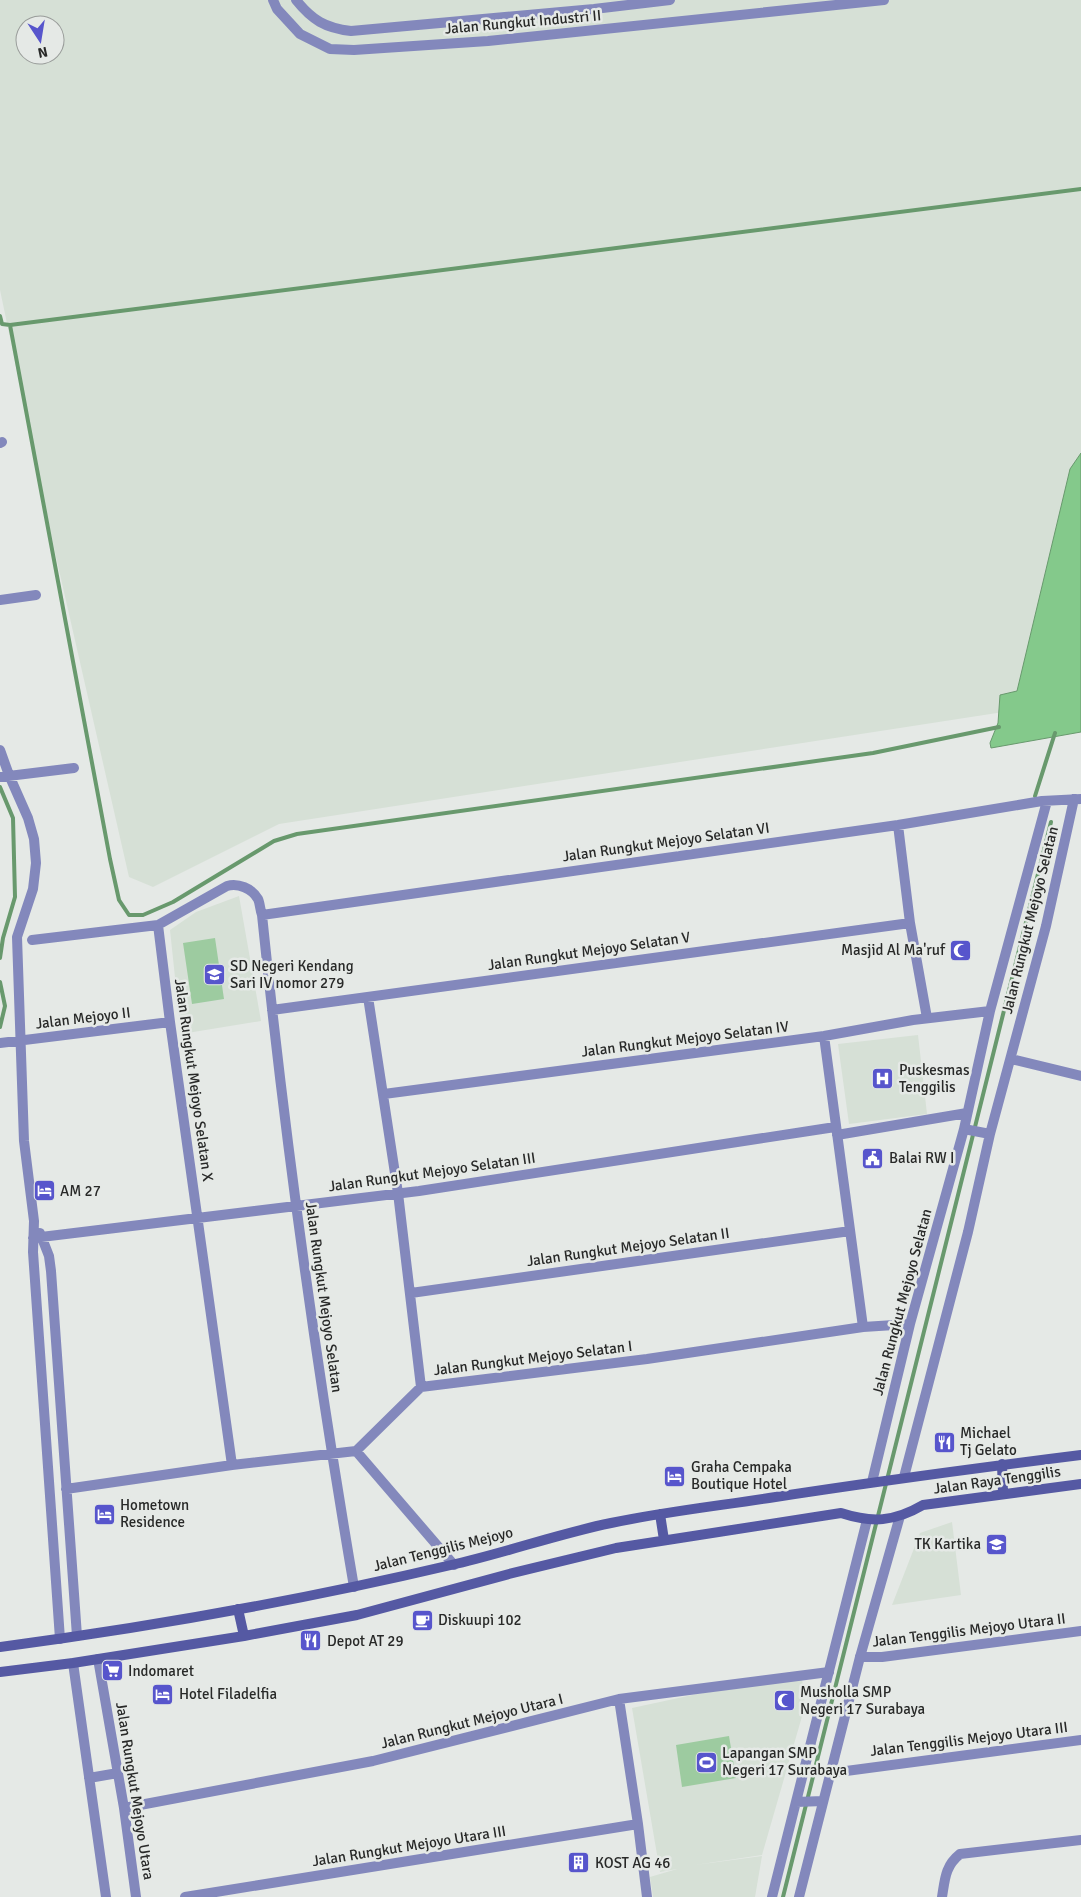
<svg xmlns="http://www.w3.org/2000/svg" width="1081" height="1897" font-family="Signika,sans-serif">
  <rect width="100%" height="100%" fill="#e5e9e6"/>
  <!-- built -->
  <path fill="#d6e0d6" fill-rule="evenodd" d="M0 0H1081V700L279 824 153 887 129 877 56 557 0 290ZM25 25H55V55H25Z
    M239 896 261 1021 181 1034 170 930 196 912Z
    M918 1035 927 1114 849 1124 838 1044Z
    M952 1522 961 1595 892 1605 920 1533Z
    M802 1678 805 1706 762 1855 695 1865 762 1856 755 1897H653L650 1877 677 1869 660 1872 632 1708 697 1694Z"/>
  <!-- green -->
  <path fill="#9dcba0" d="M215 938 224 999 192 1004 183 943Z
    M729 1736 736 1778 682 1787 676 1745Z"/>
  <!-- water -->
  <path fill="#84c98b" stroke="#68996d" d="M1081 453V732L991 748 990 743 998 723 1000 695 1017 691 1070 469Z"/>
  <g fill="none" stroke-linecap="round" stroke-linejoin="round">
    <!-- stream -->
    <path stroke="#68996d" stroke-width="4" d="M0 316 2 324 10 325 1081 189
      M10 325 110 859 119 900 129 915H143L173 902 274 841 297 834 873 753 999 727
      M0 787 13 818 15 897 3 938 0 958
      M1035 796 1055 733
      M0 982 5 1006 0 1027
      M783 1897 1051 822"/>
    <!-- minor -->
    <path stroke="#8388bc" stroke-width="10" d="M273 0 277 9 300 34 330 49 354 50 488 41 884 0
      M296 0C312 20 325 28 351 31L594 9 670 0
      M0 443 2 442
      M0 600 36 595
      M0 750 9 775 28 818 34 839 36 863 33 889 17 937 24 1141 34 1221 33 1252 60 1639
      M0 777 74 768
      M898 825 910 923 927 1018
      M262 915 898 825 1042 801 1081 799
      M32 940 158 925
      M368 997 398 1193 421 1387
      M272 1010 910 923
      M824 1036 863 1327
      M0 1043 170 1022
      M1011 1059 1081 1076
      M384 1094 824 1036 913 1020 990 1011
      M964 1129 990 1134
      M837 1135 967 1113
      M40 1233 49 1256 51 1271 77 1636
      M33 1238 419 1191 835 1127
      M411 1293 850 1231
      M356 1451 454 1565
      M232 1465 170 1022 158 925 227 886C238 883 252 888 258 899 260 903 260 910 262 915 285 1140 316 1364 354 1587
      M904 1477 968 1232 990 1134 1046 926 1074 799
      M872 1482 910 1324 964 1129 990 1011 1047 801
      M66 1489 232 1465 356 1451 421 1387 647 1359 863 1327 910 1324
      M860 1657H882L1081 1631
      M98 1659 124 1808 136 1897
      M73 1663 106 1897
      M619 1699 638 1824 647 1897
      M831 1773 1081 1740
      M89 1778 118 1773
      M124 1808 373 1761 619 1699 829 1672
      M185 1897 638 1824
      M942 1897C945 1879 945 1866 960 1854L1081 1840"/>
    <!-- tertiary -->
    <path stroke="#8388bc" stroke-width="10" d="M796 1802 823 1801
      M772 1897 867 1520
      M799 1897 860 1657 900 1516"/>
    <!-- secondary -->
    <path stroke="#5559a3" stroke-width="10" d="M1002 1464 1003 1493
      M660 1514 664 1540
      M238 1609 244 1636
      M0 1647C151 1627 302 1600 451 1565 505 1553 557 1534 611 1523 663 1512 717 1506 769 1498 873 1482 977 1468 1081 1455
      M0 1672 73 1663 244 1636 357 1615 509 1574 616 1548 841 1513C872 1523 894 1522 923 1505L1081 1484"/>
  </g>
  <!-- icons -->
  <defs>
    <symbol id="mosque-square" viewBox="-11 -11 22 22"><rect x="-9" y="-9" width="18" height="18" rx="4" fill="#5755cc" stroke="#e5e9e6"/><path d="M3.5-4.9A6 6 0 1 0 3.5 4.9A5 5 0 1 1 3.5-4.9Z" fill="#fff"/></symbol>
    <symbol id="school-square" viewBox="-11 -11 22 22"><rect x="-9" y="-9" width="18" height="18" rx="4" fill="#5755cc" stroke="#e5e9e6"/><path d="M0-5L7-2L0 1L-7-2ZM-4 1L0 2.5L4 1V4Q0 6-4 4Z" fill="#fff"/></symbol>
    <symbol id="hospital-square" viewBox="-11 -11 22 22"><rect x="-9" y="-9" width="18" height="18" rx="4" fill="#5755cc" stroke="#e5e9e6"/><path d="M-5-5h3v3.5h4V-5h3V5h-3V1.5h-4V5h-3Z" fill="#fff"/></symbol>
    <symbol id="civic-square" viewBox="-11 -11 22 22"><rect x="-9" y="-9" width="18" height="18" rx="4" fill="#5755cc" stroke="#e5e9e6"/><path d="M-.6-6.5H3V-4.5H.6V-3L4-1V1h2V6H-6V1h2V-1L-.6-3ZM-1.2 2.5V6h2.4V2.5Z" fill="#fff"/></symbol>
    <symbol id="hotel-square" viewBox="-11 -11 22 22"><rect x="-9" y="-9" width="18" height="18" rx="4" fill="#5755cc" stroke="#e5e9e6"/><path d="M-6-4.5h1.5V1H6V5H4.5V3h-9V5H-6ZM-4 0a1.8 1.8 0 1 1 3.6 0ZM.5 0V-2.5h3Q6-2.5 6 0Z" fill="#fff"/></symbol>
    <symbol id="restaurant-square" viewBox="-11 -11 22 22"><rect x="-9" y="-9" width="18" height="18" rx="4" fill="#5755cc" stroke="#e5e9e6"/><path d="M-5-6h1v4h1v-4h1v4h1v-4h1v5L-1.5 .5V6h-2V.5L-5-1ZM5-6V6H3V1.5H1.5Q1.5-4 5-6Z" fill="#fff"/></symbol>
    <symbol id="cafe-square" viewBox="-11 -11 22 22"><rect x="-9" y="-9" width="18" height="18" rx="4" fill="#5755cc" stroke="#e5e9e6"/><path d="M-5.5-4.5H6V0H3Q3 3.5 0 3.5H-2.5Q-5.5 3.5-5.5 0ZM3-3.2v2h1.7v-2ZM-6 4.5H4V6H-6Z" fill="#fff"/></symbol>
    <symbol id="supermarket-square" viewBox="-11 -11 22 22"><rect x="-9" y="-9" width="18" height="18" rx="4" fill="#5755cc" stroke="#e5e9e6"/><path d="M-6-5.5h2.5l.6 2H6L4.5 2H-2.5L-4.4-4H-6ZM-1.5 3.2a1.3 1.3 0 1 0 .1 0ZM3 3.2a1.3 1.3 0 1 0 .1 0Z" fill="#fff"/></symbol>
    <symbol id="stadium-square" viewBox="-11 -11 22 22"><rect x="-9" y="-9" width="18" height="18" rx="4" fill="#5755cc" stroke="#e5e9e6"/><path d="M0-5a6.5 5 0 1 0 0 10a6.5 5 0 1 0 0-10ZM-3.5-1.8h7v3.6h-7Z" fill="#fff"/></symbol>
    <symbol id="building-square" viewBox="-11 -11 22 22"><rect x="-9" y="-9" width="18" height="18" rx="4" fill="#5755cc" stroke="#e5e9e6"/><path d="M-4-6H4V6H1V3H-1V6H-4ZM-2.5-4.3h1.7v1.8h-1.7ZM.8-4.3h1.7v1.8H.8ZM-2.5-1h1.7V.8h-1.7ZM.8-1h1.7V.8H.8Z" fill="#fff"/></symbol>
  </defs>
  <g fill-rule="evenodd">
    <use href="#mosque-square" x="948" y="938" width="25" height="25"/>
    <use href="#school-square" x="202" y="962" width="25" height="25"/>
    <use href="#hospital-square" x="870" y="1066" width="25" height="25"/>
    <use href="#civic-square" x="860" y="1146" width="25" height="25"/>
    <use href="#hotel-square" x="32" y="1178" width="25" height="25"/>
    <use href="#restaurant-square" x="932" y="1430" width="25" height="25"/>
    <use href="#hotel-square" x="662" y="1464" width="25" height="25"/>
    <use href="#hotel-square" x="92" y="1502" width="25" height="25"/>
    <use href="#school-square" x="984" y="1532" width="25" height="25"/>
    <use href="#cafe-square" x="410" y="1608" width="25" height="25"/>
    <use href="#restaurant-square" x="298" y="1628" width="25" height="25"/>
    <use href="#supermarket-square" x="100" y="1658" width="25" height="25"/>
    <use href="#hotel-square" x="150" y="1682" width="25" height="25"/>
    <use href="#mosque-square" x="772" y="1688" width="25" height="25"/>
    <use href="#stadium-square" x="694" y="1750" width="25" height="25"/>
    <use href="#building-square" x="566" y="1850" width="25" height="25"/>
  </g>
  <g text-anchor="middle" stroke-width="5" stroke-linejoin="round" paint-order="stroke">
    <!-- street labels -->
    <g font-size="15" fill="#282928" stroke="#e5e9e6">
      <text transform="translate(523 22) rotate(-5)" y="5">Jalan Rungkut Industri II</text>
      <text transform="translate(666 842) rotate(-8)" y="5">Jalan Rungkut Mejoyo Selatan VI</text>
      <text transform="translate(1030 920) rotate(-76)" y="5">Jalan Rungkut Mejoyo Selatan</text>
      <text transform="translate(589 951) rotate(-8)" y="5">Jalan Rungkut Mejoyo Selatan V</text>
      <text transform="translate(83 1018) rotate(-7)" y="5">Jalan Mejoyo II</text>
      <text transform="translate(685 1039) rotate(-7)" y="5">Jalan Rungkut Mejoyo Selatan IV</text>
      <text transform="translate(194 1080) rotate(82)" y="5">Jalan Rungkut Mejoyo Selatan X</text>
      <text transform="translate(432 1172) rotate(-8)" y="5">Jalan Rungkut Mejoyo Selatan III</text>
      <text transform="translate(628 1247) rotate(-8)" y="5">Jalan Rungkut Mejoyo Selatan II</text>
      <text transform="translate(324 1297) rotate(82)" y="5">Jalan Rungkut Mejoyo Selatan</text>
      <text transform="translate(902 1302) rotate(-75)" y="5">Jalan Rungkut Mejoyo Selatan</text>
      <text transform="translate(533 1358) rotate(-7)" y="5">Jalan Rungkut Mejoyo Selatan I</text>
      <text transform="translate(997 1480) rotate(-8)" y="5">Jalan Raya Tenggilis</text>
      <text transform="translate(443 1549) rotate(-14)" y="5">Jalan Tenggilis Mejoyo</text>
      <text transform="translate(969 1630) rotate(-7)" y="5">Jalan Tenggilis Mejoyo Utara II</text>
      <text transform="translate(472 1721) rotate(-14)" y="5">Jalan Rungkut Mejoyo Utara I</text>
      <text transform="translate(969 1739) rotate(-7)" y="5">Jalan Tenggilis Mejoyo Utara III</text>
      <text transform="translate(135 1791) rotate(81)" y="5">Jalan Rungkut Mejoyo Utara</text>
      <text transform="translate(409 1846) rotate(-9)" y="5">Jalan Rungkut Mejoyo Utara III</text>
    </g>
    <!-- poi labels -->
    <g font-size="15" fill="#282928" stroke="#e5e9e6" text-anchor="start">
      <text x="945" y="955" text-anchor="end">Masjid Al Ma'ruf</text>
      <text x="230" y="971">SD Negeri Kendang<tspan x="230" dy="17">Sari IV nomor 279</tspan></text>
      <text x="899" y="1075">Puskesmas<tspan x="899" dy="17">Tenggilis</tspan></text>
      <text x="889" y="1163">Balai RW I</text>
      <text x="60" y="1196">AM 27</text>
      <text x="960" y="1438">Michael<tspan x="960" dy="17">Tj Gelato</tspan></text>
      <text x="691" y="1472">Graha Cempaka<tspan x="691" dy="17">Boutique Hotel</tspan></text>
      <text x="120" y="1510">Hometown<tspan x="120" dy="17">Residence</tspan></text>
      <text x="981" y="1549" text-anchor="end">TK Kartika</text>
      <text x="438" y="1625">Diskuupi 102</text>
      <text x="327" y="1646">Depot AT 29</text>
      <text x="128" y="1676">Indomaret</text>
      <text x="800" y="1697">Musholla SMP<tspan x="800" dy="17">Negeri 17 Surabaya</tspan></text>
      <text x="179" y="1699">Hotel Filadelfia</text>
      <text x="722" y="1758">Lapangan SMP<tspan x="722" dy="17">Negeri 17 Surabaya</tspan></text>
      <text x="595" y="1868">KOST AG 46</text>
    </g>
  </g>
  <!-- north arrow -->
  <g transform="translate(40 40) rotate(168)"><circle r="24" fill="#e5e9e6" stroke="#999c9a"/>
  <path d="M0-4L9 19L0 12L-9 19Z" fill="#5755cc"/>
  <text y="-8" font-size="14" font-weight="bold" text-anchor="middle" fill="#282928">N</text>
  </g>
</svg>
